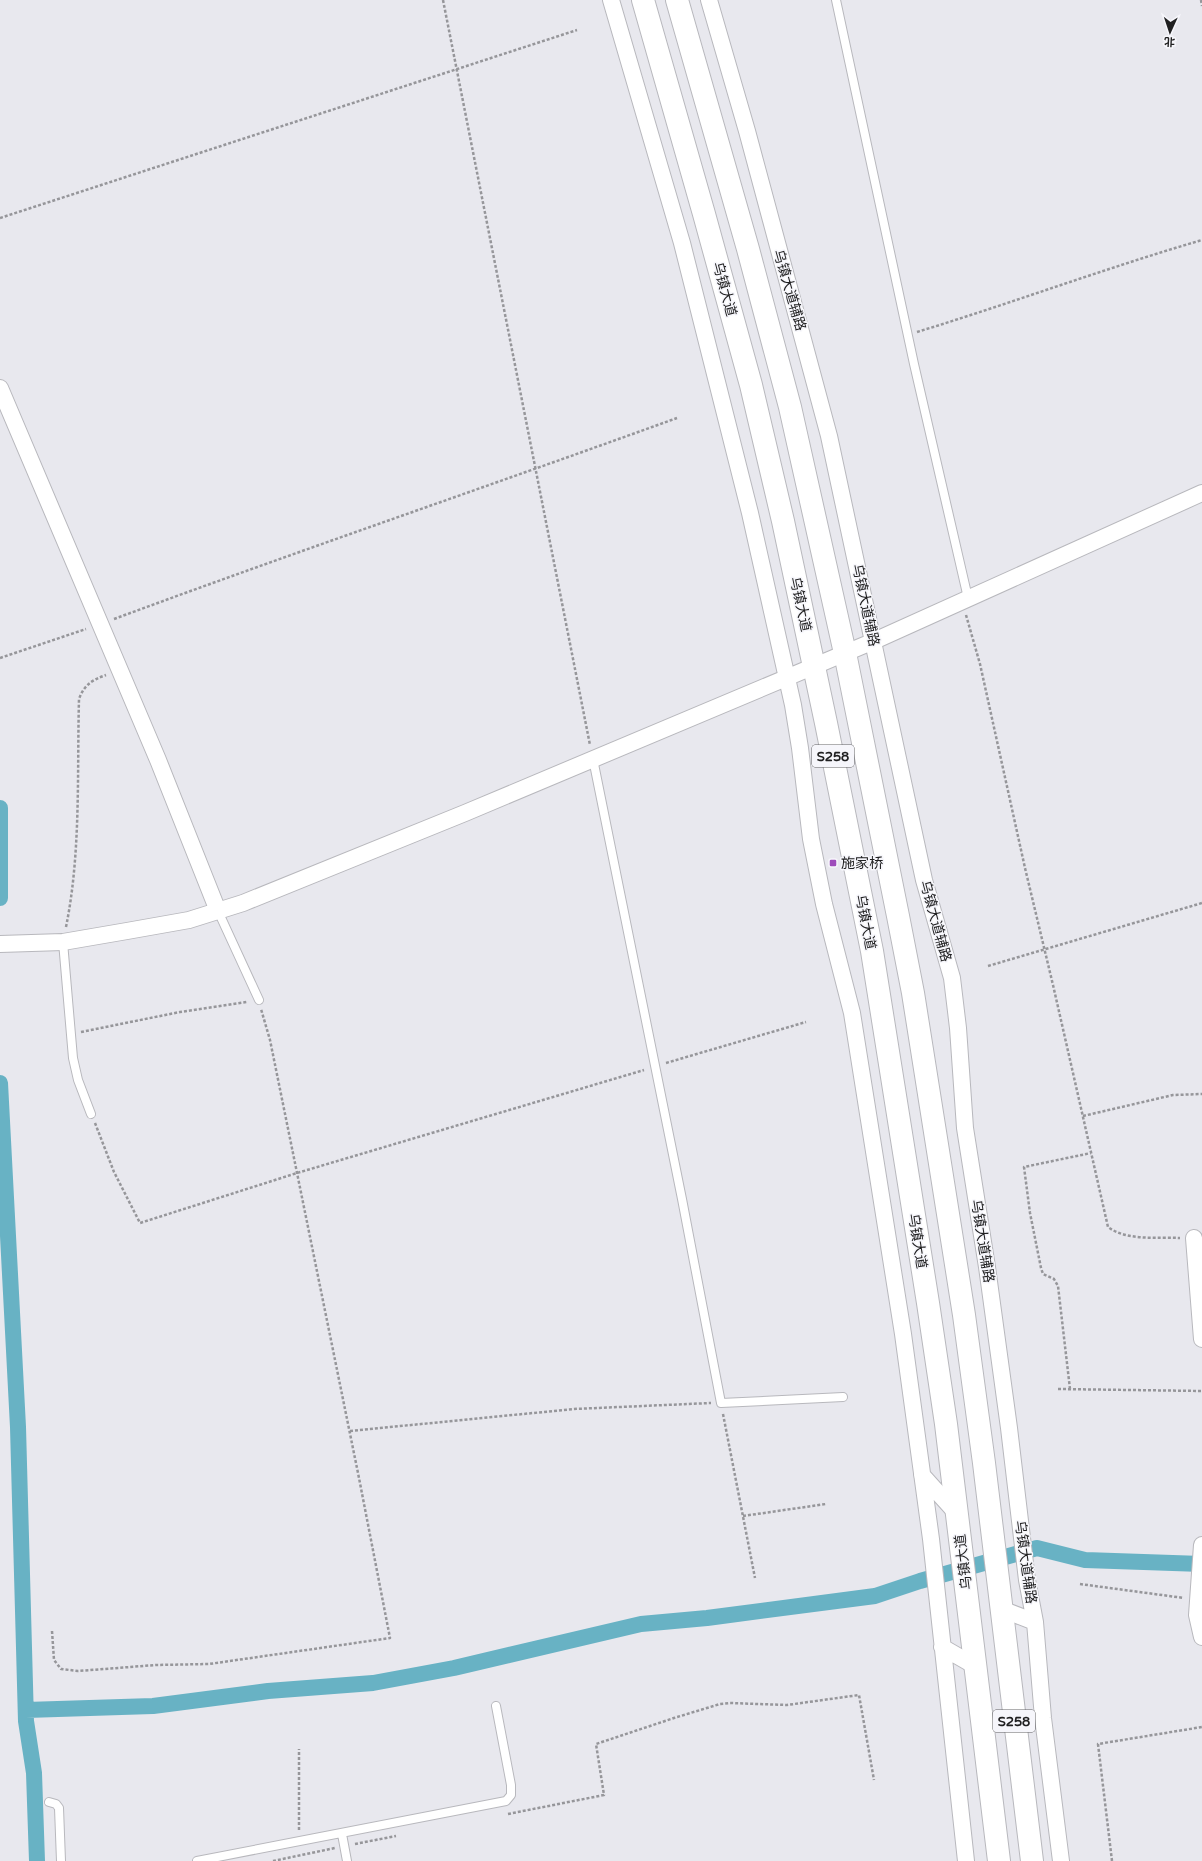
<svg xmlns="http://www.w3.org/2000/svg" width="1202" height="1861" font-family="'Varela Round','Noto Sans SC',sans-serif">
  <rect width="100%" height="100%" fill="#e8e8ee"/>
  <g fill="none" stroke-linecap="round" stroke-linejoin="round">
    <!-- canal -->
    <path stroke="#68b2c4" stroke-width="16" d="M0 808V898
      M0 1083 18 1427 26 1721 34 1773 37 1861
      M26 1710 153 1706 268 1691 373 1683 454 1668 641 1624 707 1618 875 1596 920 1581 1037 1548 1085 1560 1202 1564"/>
    <defs>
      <path id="lane" d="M836 0 914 364 968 598
        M593 759 682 1199 721 1403 843 1397
        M218 911 259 1000
        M63 942 73 1058 78 1080 91 1114
        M49 1802 56 1804 59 1808 61 1861
        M342 1834 347 1861
        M197 1861 506 1801 511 1795V1785L496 1706"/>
      <path id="street" d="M611 0 682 243 750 513 793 705 800 748 811 839 824 904 852 1013 903 1334 931 1539 966 1861
        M709 0 747 131 829 436 924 880 952 978 958 1028 965 1128 987 1267 1009 1428 1027 1580 1035 1622 1043 1718 1061 1861
        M0 388 158 760 218 911
        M0 944 63 942 127 931 189 920 243 903 465 813 874 641 1202 493
        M1194 1238 1202 1339
        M922 1475 958 1515
        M1202 1545 1197 1615 1202 1637
        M1001 1609 1035 1622
        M942 1647 975 1666"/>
      <path id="primary" d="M643 0 704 214 751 385 783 521 826 723 872 951 928 1303 946 1424 999 1861
        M677 0 748 249 790 407 845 653 898 916 913 993 964 1315 984 1463 1032 1861"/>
    </defs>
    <!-- lane casing -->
    <use href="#lane" stroke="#b8b8bd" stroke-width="10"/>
    <!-- street casing -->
    <use href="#street" stroke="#b8b8bd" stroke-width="18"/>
    <!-- primary casing -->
    <use href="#primary" stroke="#b8b8bd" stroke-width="24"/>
    <!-- path -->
    <path stroke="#96969a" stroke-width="2.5" stroke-dasharray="3 2" stroke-linecap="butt" d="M443 0 590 745
      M1201 0 1202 6
      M0 218 577 30
      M917 332C1012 303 1106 268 1202 240
      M966 615 980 664 1025 868 1053 985 1108 1227C1127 1241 1157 1237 1180 1238
      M114 619C301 550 489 486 677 418
      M0 658 86 629
      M66 927C81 853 77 775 79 699 84 685 92 680 106 675
      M988 966 1202 903
      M81 1032 180 1012 247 1002
      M666 1063 806 1022
      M1083 1116 1173 1095 1202 1094
      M95 1123 114 1172 140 1223 297 1173 644 1070
      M1058 1389 1202 1391
      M1070 1389 1058 1286 1054 1279 1043 1274 1041 1268 1030 1213 1024 1167 1091 1153
      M723 1414 755 1578
      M350 1431 574 1409 711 1403
      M743 1516 826 1504
      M1080 1584 1184 1598
      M52 1631 54 1660 61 1669 78 1671 156 1665 209 1664 390 1638 359 1478 270 1040 261 1009
      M508 1814 604 1795 596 1744 674 1718 720 1704 730 1703 787 1705 859 1695 874 1780
      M299 1830V1749
      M355 1844 396 1836
      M273 1861 335 1848
      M1112 1861 1098 1744 1202 1727"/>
    <!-- lane -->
    <use href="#lane" stroke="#fff" stroke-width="8"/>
    <!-- street -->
    <use href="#street" stroke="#fff" stroke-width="16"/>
    <!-- primary -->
    <use href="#primary" stroke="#fff" stroke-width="22"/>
  </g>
  <!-- markers -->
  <rect fill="#9e4cbb" stroke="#f6f6fb" stroke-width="1.5" x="829" y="859" width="8" height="8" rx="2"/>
  <g text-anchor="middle" stroke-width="3" stroke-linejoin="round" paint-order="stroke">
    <!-- shield labels -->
    <g fill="#f6f6fb" stroke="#606062" stroke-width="1">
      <rect x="812" y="745" width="42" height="22" rx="3"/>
      <rect x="993" y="1710" width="42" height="22" rx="3"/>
    </g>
    <g font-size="13" font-weight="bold" fill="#202021">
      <text x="833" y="761">S258</text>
      <text x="1014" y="1726">S258</text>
    </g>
    <!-- street labels -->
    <g font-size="14" fill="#202021" stroke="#f6f6fb">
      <text transform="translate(725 289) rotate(75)" y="5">乌镇大道</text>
      <text transform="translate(790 290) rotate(74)" y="5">乌镇大道辅路</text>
      <text transform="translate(801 604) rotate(78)" y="5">乌镇大道</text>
      <text transform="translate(866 605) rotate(78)" y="5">乌镇大道辅路</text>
      <text transform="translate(936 921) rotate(75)" y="5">乌镇大道辅路</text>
      <text transform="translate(866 922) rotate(79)" y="5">乌镇大道</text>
      <text transform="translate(918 1241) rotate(81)" y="5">乌镇大道</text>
      <text transform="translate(983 1241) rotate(81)" y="5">乌镇大道辅路</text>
      <text transform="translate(963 1562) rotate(-97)" y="5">乌镇大道</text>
      <text transform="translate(1026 1562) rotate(82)" y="5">乌镇大道辅路</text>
    </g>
    <!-- poi labels -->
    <g font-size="14" fill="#202021" stroke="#f6f6fb" text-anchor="start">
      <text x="841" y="868">施家桥</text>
    </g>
  </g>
  <!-- north arrow -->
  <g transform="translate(1170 32) rotate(183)" stroke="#f6f6fb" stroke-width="3" paint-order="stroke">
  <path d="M0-3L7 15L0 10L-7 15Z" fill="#202021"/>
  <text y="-6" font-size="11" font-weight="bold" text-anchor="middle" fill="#202021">北</text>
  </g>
</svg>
